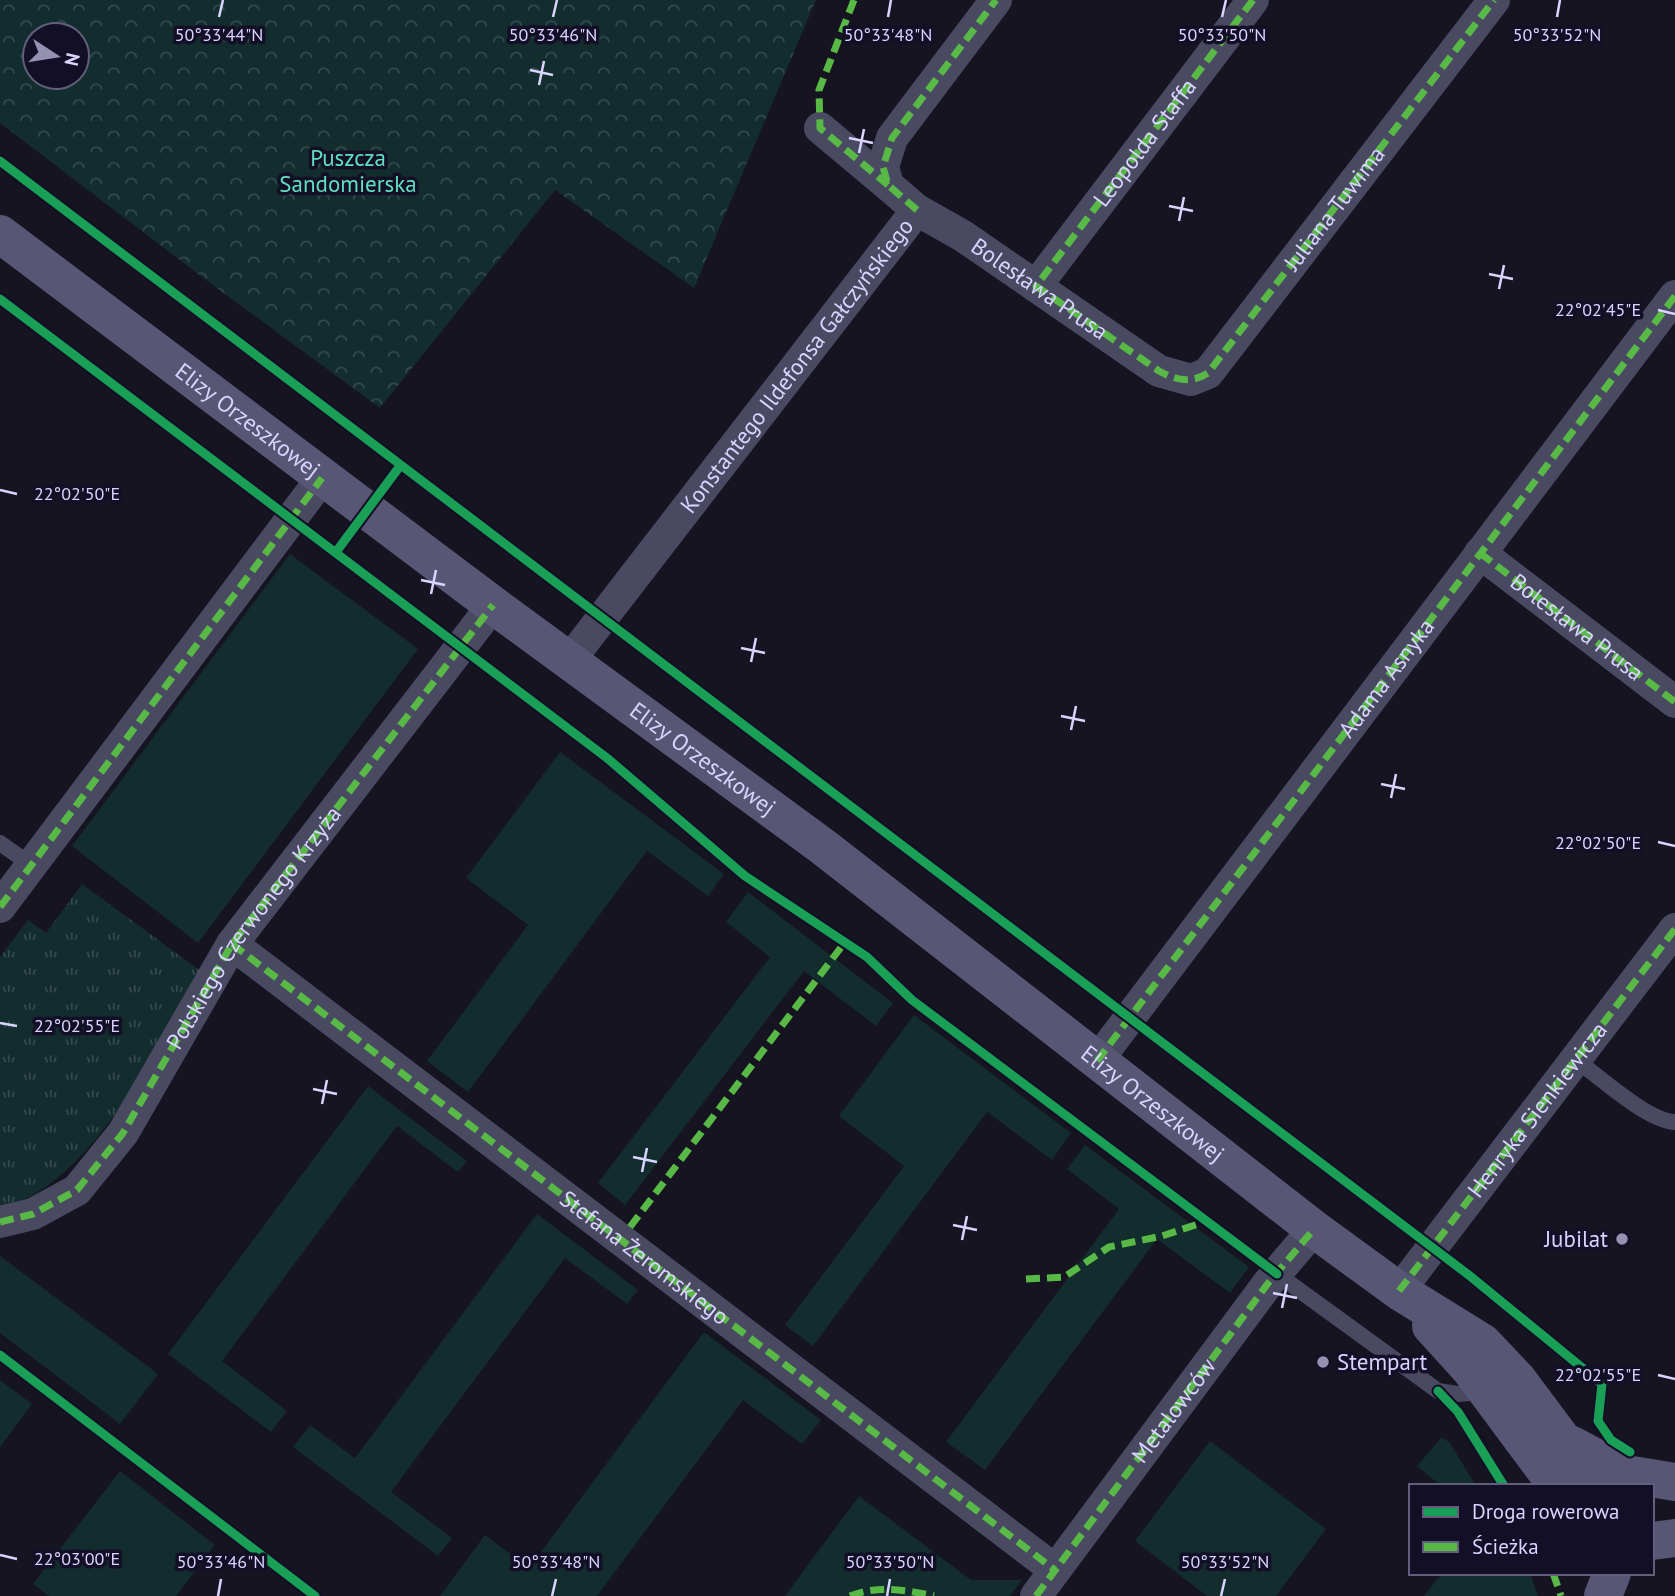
<svg xmlns="http://www.w3.org/2000/svg" width="1675" height="1596" font-family="'PT Sans',sans-serif">
  <defs>
    <pattern id="forest-crowns" width="20" height="18" patternUnits="userSpaceOnUse" patternTransform="scale(1.75)"><rect width="20" height="18" fill="#132c2d"/><path d="M2 6a3 3 0 1 1 6 0M12 15a3 3 0 1 1 6 0" fill="none" stroke="#354a4c"/></pattern>
    <pattern id="park-tufts" width="24" height="20" patternUnits="userSpaceOnUse" patternTransform="scale(1.75)"><rect width="24" height="20" fill="#132c2d"/><path d="M3 7l-1-3M5 7V3M7 7l1-3M15 17l-1-3M17 17v-4M19 17l1-3" fill="none" stroke="#354a4c"/></pattern>
  </defs>
  <rect width="100%" height="100%" fill="#161421"/>
  <!-- grass -->
  <path fill="#132c2d" d="M290 554 418 649 198 943 72 846Z
    M560 752 724 874 708 896 647 851 468 1092 427 1061 528 925 466 878Z
    M748 892 893 1003 876 1026 804 971 625 1205 598 1183 770 957 726 922Z
    M914 1015 1071 1133 1052 1160 987 1112 813 1346 785 1325 904 1166 839 1116Z
    M368 1086 467 1161 458 1172 397 1126 222 1361 287 1411 271 1432 168 1354Z
    M1085 1145 1249 1267 1230 1293 1157 1239 985 1470 946 1442 1119 1209 1067 1169Z
    M537 1214 638 1290 627 1304 565 1258 391 1492 452 1538 438 1556 293 1447 310 1425 355 1458Z
    M0 1256 158 1374 120 1424 0 1333Z
    M704 1332 821 1420 802 1444 743 1400 597 1596H440L485 1535 529 1568Z
    M0 1380 32 1404 0 1447Z
    M1442 1437 1450 1443 1476 1486H1441L1417 1466Z
    M1210 1441 1326 1529 1276 1596H1207L1135 1541Z
    M120 1471 215 1545 176 1596H49L33 1584Z
    M859 1496 971 1580H1022L1010 1596H785Z
    M1442 1573H1530L1538 1596H1424Z"/>
  <!-- forest -->
  <path fill="url(#forest-crowns)" fill-rule="evenodd" d="M0 0H816L694 288 555 190 380 408 206 280 0 123ZM35 35H77V77H35Z"/>
  <!-- park -->
  <path fill="url(#park-tufts)" d="M82 884 202 972C161 1044 86 1191 0 1208V957L28 920 46 933Z"/>
  <g fill="none" stroke-linecap="round" stroke-linejoin="round">
    <!-- lane -->
    <path stroke="#4a4962" stroke-width="16" d="M0 843 31 865
      M1575 1059C1598 1076 1649 1122 1675 1122
      M1277 1274 1438 1391 1457 1394 1485 1392"/>
    <!-- street -->
    <g stroke="#4a4962" stroke-width="32">
      <path id="s1" d="M996 0 892 138 883 167 888 185 917 210 963 236 1159 371 1191 380 1208 373 1494 0"/>
      <path d="M820 128 888 185"/>
      <path id="s2" d="M1036 286 1253 0"/>
      <path id="s3" d="M1480 553 1675 702"/>
      <path id="s4" d="M569 661 917 210"/>
      <path d="M0 907 322 478"/>
      <path id="s5" d="M232 944 1055 1570"/>
      <path id="s6" d="M1097 1061 1675 296"/>
      <path d="M0 1222 33 1214 77 1190 123 1133 232 944 493 605"/>
      <path d="M1399 1291 1675 929"/>
      <path id="s7" d="M1036 1596 1269 1282 1314 1229"/>
    </g>
    <!-- secondary -->
    <g stroke="#575674" stroke-width="38">
      <path id="s8" d="M0 234 493 605 822 846 1314 1229 1399 1291 1483 1343 1518 1380 1597 1486"/>
      <path d="M1431 1326 1470 1369 1557 1486"/>
      <path d="M1572 1445 1626 1474 1675 1482"/>
      <path d="M1652 1541 1675 1538"/>
      <path d="M1603 1596 1612 1573"/>
    </g>
    <!-- quiet -->
    <g stroke="#58b947" stroke-width="7" stroke-dasharray="14 7" stroke-linecap="butt">
      <path d="M854 0 819 90 820 128 888 185"/>
      <path id="s9" d="M1253 0 1036 286 1159 371C1175 380 1191 384 1208 373L1494 0"/>
      <path d="M917 210 888 185 883 167 892 138 996 0"/>
      <path d="M1480 553 1675 702"/>
      <path d="M0 907 322 478"/>
      <path d="M232 944 1055 1570"/>
      <path d="M1097 1061 1675 296"/>
      <path id="s10" d="M0 1222 33 1214 77 1190 123 1133 232 944 493 605"/>
      <path d="M630 1227 845 942"/>
      <path d="M1026 1279 1064 1277 1109 1247 1162 1236 1207 1221"/>
      <path id="s11" d="M1399 1291 1675 929"/>
      <path d="M1553 1573 1561 1596"/>
      <path d="M850 1596C877 1585 906 1590 934 1596"/>
      <path d="M1036 1596 1269 1282 1314 1229"/>
    </g>
    <defs>
      <path id="cycleway" d="M0 161 1470 1276 1602 1384 1598 1421 1611 1440 1630 1452
        M0 299 607 758 745 876 867 957 912 1000 1277 1274
        M336 552 400 466
        M0 1355 315 1596
        M1438 1391 1458 1412 1504 1486"/>
    </defs>
    <!-- cycleway casing -->
    <use href="#cycleway" stroke="#130f26" stroke-width="13"/>
    <!-- cycleway -->
    <use href="#cycleway" stroke="#1a9f57" stroke-width="9"/>
  </g>
  <!-- ticks -->
  <path fill="none" stroke="#d9d4ff" stroke-width="2.5" d="M219 17 223 0M553 17 557 0M888 17 891 0M1222 17 1226 0M1557 17 1560 0M530 70 553 75M539 85 544 61M849 138 873 143M859 153 864 129M1169 206 1193 211M1179 221 1184 197M1489 274 1513 279M1499 289 1504 265M1658 310 1675 314M0 490 17 494M421 580 445 585M431 594 436 570M741 648 765 653M751 662 756 638M1061 716 1085 721M1071 730 1076 706M1381 784 1405 789M1391 798 1396 774M1658 842 1675 846M0 1023 17 1026M313 1089 337 1094M322 1104 327 1080M633 1157 657 1162M642 1172 647 1148M953 1225 977 1230M962 1240 967 1216M1273 1293 1297 1298M1282 1308 1287 1284M1658 1375 1675 1379M0 1555 17 1559M218 1596 221 1579M552 1596 556 1579M887 1596 890 1579M1221 1596 1225 1579"/>
  <!-- markers -->
  <g fill="#9591b1" stroke="#130f26" stroke-width="2.5">
    <circle cx="1622" cy="1239" r="7"/>
    <circle cx="1323" cy="1362" r="7"/>
  </g>
  <g text-anchor="middle" stroke-width="7" stroke-linejoin="round" paint-order="stroke">
    <!-- street labels -->
    <g font-size="23" fill="#d9d4ff" stroke="#130f26">
      <text dy="8" stroke="none"><textPath href="#s2" startOffset="180">Leopolda Staffa</textPath></text>
      <text dy="8" stroke="none"><textPath href="#s9" startOffset="768">Juliana Tuwima</textPath></text>
      <text dy="8" stroke="none"><textPath href="#s1" startOffset="406">Bolesława Prusa</textPath></text>
      <text dy="8" stroke="none"><textPath href="#s4" startOffset="373">Konstantego Ildefonsa Gałczyńskiego</textPath></text>
      <text dy="8" stroke="none"><textPath href="#s8" startOffset="310">Elizy Orzeszkowej</textPath></text>
      <text dy="8" stroke="none"><textPath href="#s3" startOffset="122">Bolesława Prusa</textPath></text>
      <text dy="8" stroke="none"><textPath href="#s6" startOffset="480">Adama Asnyka</textPath></text>
      <text dy="8" stroke="none"><textPath href="#s8" startOffset="877">Elizy Orzeszkowej</textPath></text>
      <text dy="8" stroke="none"><textPath href="#s10" startOffset="401">Polskiego Czerwonego Krzyża</textPath></text>
      <text dy="8" stroke="none"><textPath href="#s8" startOffset="1444">Elizy Orzeszkowej</textPath></text>
      <text dy="8" stroke="none"><textPath href="#s11" startOffset="228">Henryka Sienkiewicza</textPath></text>
      <text dy="8" stroke="none"><textPath href="#s5" startOffset="518">Stefana Żeromskiego</textPath></text>
      <text dy="8" stroke="none"><textPath href="#s7" startOffset="231">Metalowców</textPath></text>
    </g>
    <!-- park labels -->
    <g font-size="23" fill="#5fe0c0" stroke="#130f26">
      <text x="348" y="166">Puszcza<tspan x="348" dy="26">Sandomierska</tspan></text>
    </g>
    <!-- poi labels -->
    <g font-size="23" fill="#d9d4ff" stroke="#130f26" text-anchor="end">
      <text x="1608" y="1247">Jubilat</text>
      <text x="1337" y="1370" text-anchor="start">Stempart</text>
    </g>
  </g>
  <g font-size="18" text-anchor="middle" fill="#d9d4ff" stroke="#130f26" stroke-width="7" stroke-linejoin="round" paint-order="stroke">
    <text x="219" y="41">50°33'44"N</text>
    <text x="553" y="41">50°33'46"N</text>
    <text x="888" y="41">50°33'48"N</text>
    <text x="1222" y="41">50°33'50"N</text>
    <text x="1557" y="41">50°33'52"N</text>
    <text x="1598" y="316">22°02'45"E</text>
    <text x="77" y="500">22°02'50"E</text>
    <text x="1598" y="849">22°02'50"E</text>
    <text x="77" y="1032">22°02'55"E</text>
    <text x="1598" y="1381">22°02'55"E</text>
    <text x="77" y="1565">22°03'00"E</text>
    <text x="221" y="1568">50°33'46"N</text>
    <text x="556" y="1568">50°33'48"N</text>
    <text x="890" y="1568">50°33'50"N</text>
    <text x="1225" y="1568">50°33'52"N</text>
  </g>
  <!-- legend -->
  <rect x="1409" y="1484" width="245" height="91" fill="#130f26" stroke="#625e7d" stroke-width="2"/>
  <rect x="1423" y="1507" width="35" height="10" fill="#1a9f57" stroke="#625e7d" stroke-width="2"/>
  <text x="1472" y="1519" font-size="21" fill="#d9d4ff">Droga rowerowa</text>
  <rect x="1423" y="1542" width="35" height="10" fill="#58b947" stroke="#625e7d" stroke-width="2"/>
  <text x="1472" y="1554" font-size="21" fill="#d9d4ff">Ścieżka</text>
  <!-- north arrow -->
  <g transform="translate(56 56) rotate(102)"><circle r="33" fill="#130f26" stroke="#625e7d" stroke-width="2"/>
  <path d="M0-5L12 26L0 18L-12 26Z" fill="#9591b1"/>
  <text y="-10" font-size="19" font-weight="bold" text-anchor="middle" fill="#d9d4ff">N</text>
  </g>
</svg>
